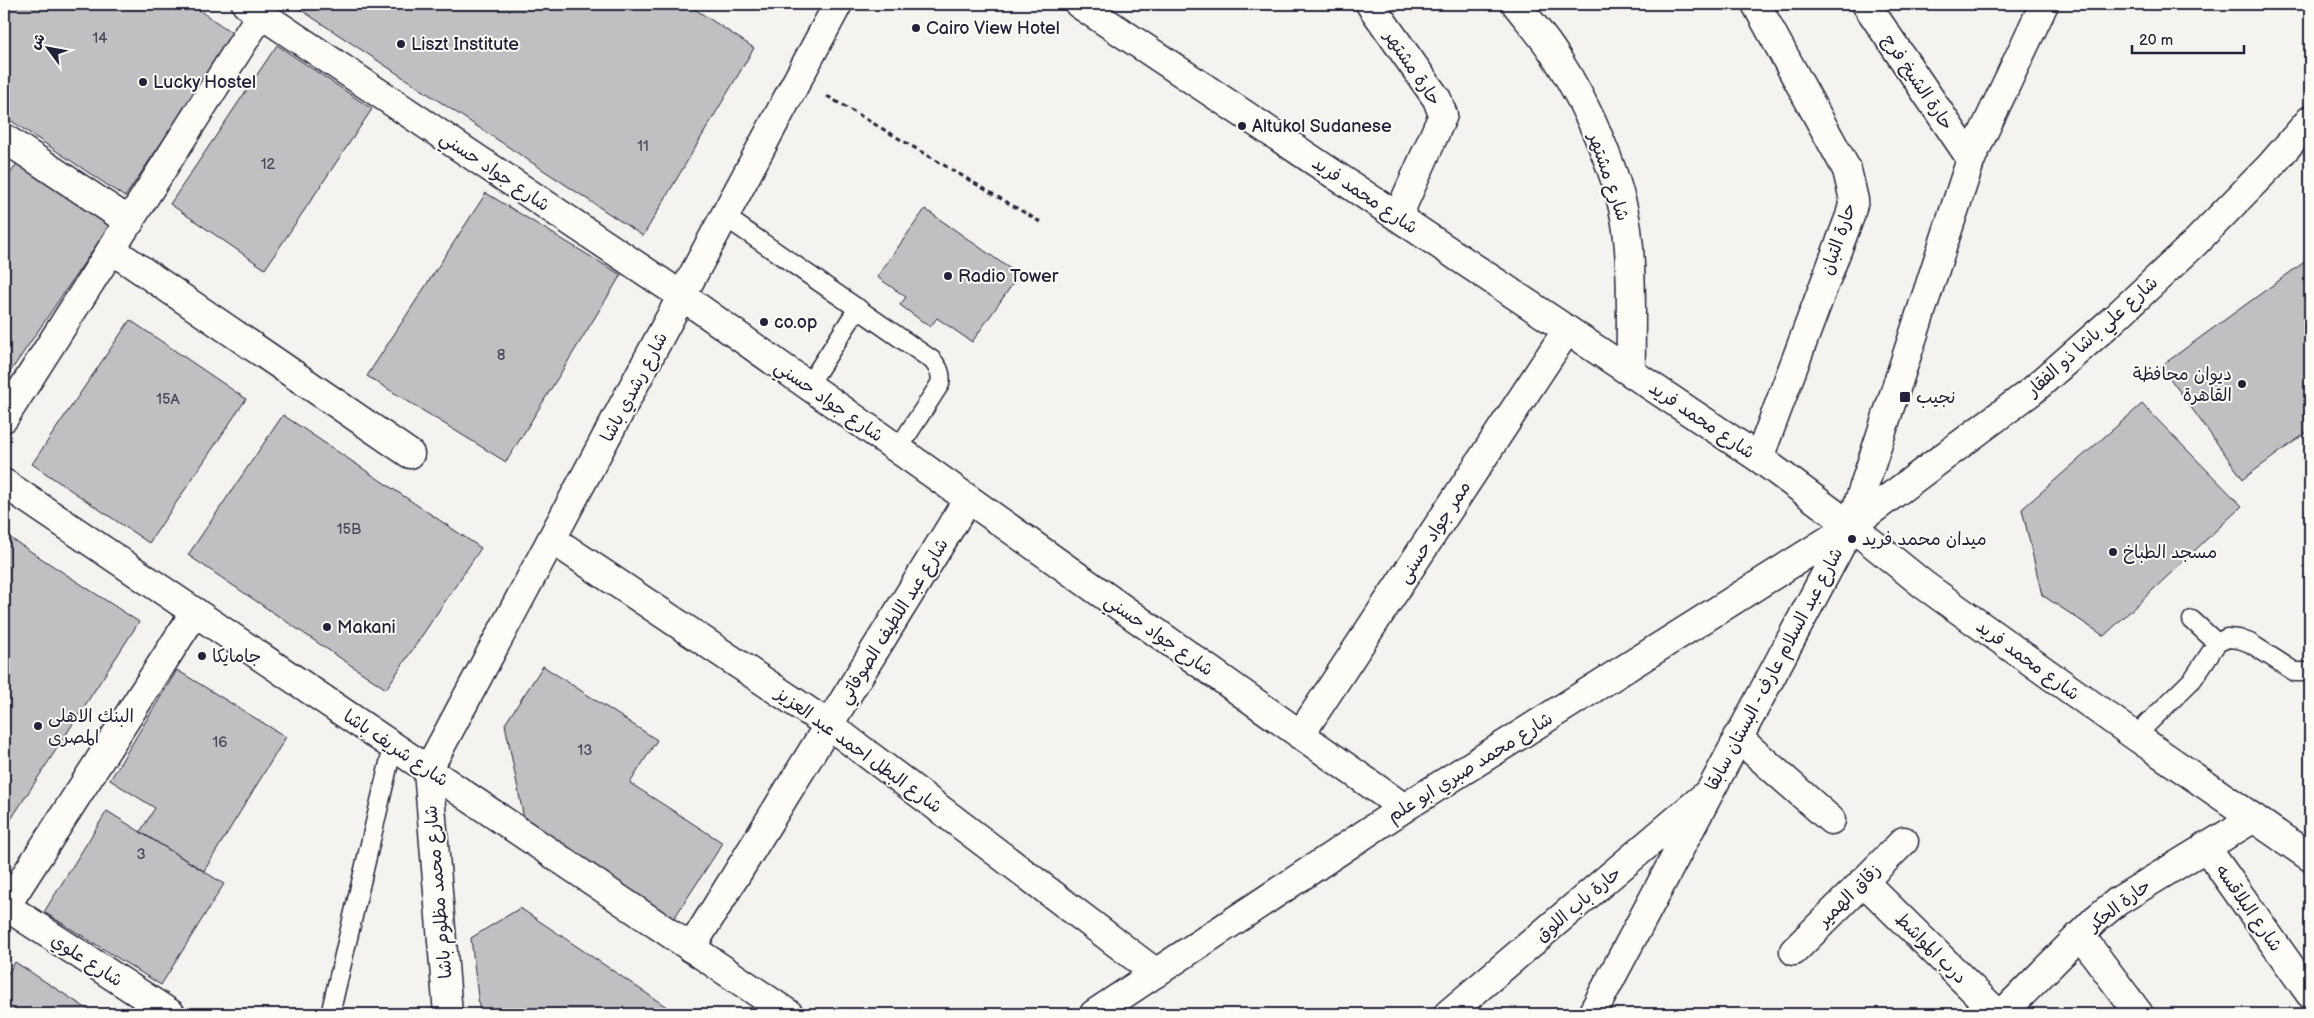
<svg xmlns="http://www.w3.org/2000/svg" width="2314" height="1018" font-family="'Balsamiq Sans','Playpen Sans Arabic',sans-serif">
  <rect width="100%" height="100%" fill="#f4f3ef"/>
  <filter id="ink" filterUnits="userSpaceOnUse"><feTurbulence type="fractalNoise" baseFrequency=".02" numOctaves="2"/><feDisplacementMap in="SourceGraphic" scale="10" xChannelSelector="R" yChannelSelector="G"/><feConvolveMatrix kernelMatrix="1 2 1 2 8 2 1 2 1" color-interpolation-filters="sRGB"/></filter>
  <g filter="url(#ink)">
    <!-- building -->
    <path fill="#c0bfc2" stroke="#22223b" d="M4 4H190L234 34 125 197 4 116Z
      M292 4H687L754 48 643 236Z
      M277 45 372 109 265 269 170 204Z
      M22 156 116 216 4 381V183Z
      M486 193 621 275 506 462 367 376Z
      M925 209 1019 275 972 342 937 318 930 327 900 305 906 297 877 277Z
      M2310 258V402L2309 403 2310 430 2243 479 2161 366Z
      M130 320 246 399 149 543 32 464Z
      M2142 404 2242 506 2104 636 2042 595 2022 509Z
      M283 415 481 548 386 689 188 555Z
      M4 534 139 622 4 830Z
      M543 666 657 740 630 783 723 843 671 923 526 829 505 724Z
      M177 670 286 737 204 871 140 832 155 808 110 780Z
      M107 811 224 884 161 985 44 912Z
      M520 908 677 1014H480L471 938Z
      M15 962 95 1014H4V980Z"/>
    <g fill="none" stroke-linecap="round" stroke-linejoin="round">
      <defs>
        <path id="lane" d="M724 216 932 360C939 368 942 374 940 384L898 449
          M808 386 858 308
          M2192 620 2217 643
          M2135 736 2193 679 2217 643 2227 638 2239 639 2250 643 2295 672H2310
          M332 1006 393 746"/>
        <path id="street" d="M246 4 682 296 1404 808
          M1370 4 1437 99 1443 115 1398 216
          M1516 4C1529 21 1544 37 1555 55 1586 102 1623 182 1628 238 1633 283 1630 328 1631 372
          M1756 4 1847 170 1854 200 1850 216 1759 458
          M1866 4 1971 159
          M4 138 130 222
          M112 250 410 454
          M4 418 261 14
          M553 540 829 725 1156 973
          M1300 735 1567 330
          M1737 737 1831 820
          M428 770 448 1014
          M2205 846 2310 994
          M1863 881 1998 1014
          M4 905 171 1014
          M4 909 195 612
          M2080 935 2139 1014
          M691 948 968 499
          M1794 951 1904 841
          M1448 1014 1708 793
          M2002 1014 2096 919 2118 901 2254 818"/>
        <path id="secondary" d="M1079 4 1759 458 1851 526 1924 585 2135 736 2310 857
          M428 770 838 4
          M1094 1014 1404 808 1851 526 2032 391 2115 318 2195 243 2272 164 2310 120
          M1592 1014 1851 526 1971 159 2044 4"/>
        <path id="primary" d="M4 483 789 1014"/>
      </defs>
      <!-- lane casing -->
      <use href="#lane" stroke="#22223b" stroke-width="21"/>
      <!-- street casing -->
      <use href="#street" stroke="#22223b" stroke-width="31"/>
      <!-- secondary casing -->
      <use href="#secondary" stroke="#22223b" stroke-width="31"/>
      <!-- primary casing -->
      <use href="#primary" stroke="#22223b" stroke-width="31"/>
      <!-- path -->
      <path stroke="#22223b" stroke-width="3" stroke-dasharray="5 4" stroke-linecap="butt" d="M827 96 1042 223"/>
      <!-- lane -->
      <use href="#lane" stroke="#fdfcf7" stroke-width="18"/>
      <!-- street -->
      <use href="#street" stroke="#fdfcf7" stroke-width="28"/>
      <!-- secondary -->
      <use href="#secondary" stroke="#fdfcf7" stroke-width="28"/>
      <!-- primary -->
      <use href="#primary" stroke="#fdfcf7" stroke-width="28"/>
    </g>
  </g>
  <!-- markers -->
  <g fill="#22223b" stroke="#fdfcf7" stroke-width="2">
    <circle cx="916" cy="28" r="5"/>
    <circle cx="401" cy="44" r="5"/>
    <circle cx="143" cy="82" r="5"/>
    <circle cx="1242" cy="126" r="5"/>
    <circle cx="948" cy="276" r="5"/>
    <circle cx="764" cy="322" r="5"/>
    <circle cx="2242" cy="384" r="5"/>
    <rect x="1899" y="391" width="12" height="12" rx="2.5"/>
    <circle cx="1852" cy="539" r="5"/>
    <circle cx="2113" cy="552" r="5"/>
    <circle cx="327" cy="627" r="5"/>
    <circle cx="202" cy="656" r="5"/>
    <circle cx="38" cy="726" r="5"/>
  </g>
  <g text-anchor="middle" stroke-width="4" stroke-linejoin="round" paint-order="stroke">
    <!-- number labels -->
    <g font-size="15" fill="#4a495d">
      <text x="100" y="43">14</text>
      <text x="643" y="151">11</text>
      <text x="268" y="169">12</text>
      <text x="501" y="360">8</text>
      <text x="168" y="404">15A</text>
      <text x="349" y="534">15B</text>
      <text x="220" y="747">16</text>
      <text x="585" y="755">13</text>
      <text x="141" y="859">3</text>
    </g>
    <!-- poi labels -->
    <g font-size="18" fill="#22223b" stroke="#fdfcf7" text-anchor="start">
      <text x="926" y="34">Cairo View Hotel</text>
      <text x="411" y="50">Liszt Institute</text>
      <text x="153" y="88">Lucky Hostel</text>
      <text x="1252" y="132">Altukol Sudanese</text>
      <text x="958" y="282">Radio Tower</text>
      <text x="774" y="328">co.op</text>
      <text x="2232" y="380" text-anchor="end">ديوان محافظة<tspan x="2232" dy="21">القاهرة</tspan></text>
      <text x="1916" y="403">نجيب</text>
      <text x="1862" y="545">ميدان محمد فريد</text>
      <text x="2123" y="558">مسجد الطباخ</text>
      <text x="337" y="633">Makani</text>
      <text x="212" y="662">جامايكا</text>
      <text x="48" y="722">البنك الاهلى<tspan x="48" dy="21">المصرى</tspan></text>
    </g>
    <!-- street labels -->
    <g font-size="18" fill="#22223b" stroke="#fdfcf7">
      <text transform="translate(1413 68) rotate(56)" y="6">حارة مشتهر</text>
      <text transform="translate(1918 82) rotate(56)" y="6">حارة الشيخ فرج</text>
      <text transform="translate(495 171) rotate(34)" y="6">شارع جواد حسني</text>
      <text transform="translate(1609 177) rotate(71)" y="6">شارع مشتهر</text>
      <text transform="translate(1365 195) rotate(34)" y="6">شارع محمد فريد</text>
      <text transform="translate(1838 239) rotate(-71)" y="6">حارة التبان</text>
      <text transform="translate(2092 336) rotate(-42)" y="6">شارع علي باشا ذو الفقار</text>
      <text transform="translate(634 387) rotate(-62)" y="6">شارع رشدي باشا</text>
      <text transform="translate(829 401) rotate(35)" y="6">شارع جواد حسني</text>
      <text transform="translate(1702 420) rotate(34)" y="6">شارع محمد فريد</text>
      <text transform="translate(1434 532) rotate(-57)" y="6">ممر جواد حسنى</text>
      <text transform="translate(893 621) rotate(-58)" y="6">شارع عبد اللطيف الصوفاتي</text>
      <text transform="translate(1159 635) rotate(35)" y="6">شارع جواد حسني</text>
      <text transform="translate(2028 660) rotate(36)" y="6">شارع محمد فريد</text>
      <text transform="translate(1774 669) rotate(-62)" y="6">شارع عبد السلام عارف - البستان سابقا</text>
      <text transform="translate(396 748) rotate(34)" y="6">شارع شريف باشا</text>
      <text transform="translate(859 750) rotate(36)" y="6">شارع البطل احمد عبد العزيز</text>
      <text transform="translate(1470 767) rotate(-32)" y="6">شارع محمد صبري ابو علم</text>
      <text transform="translate(438 892) rotate(-95)" y="6">شارع محمد مظلوم باشا</text>
      <text transform="translate(1849 895) rotate(-45)" y="6">زقاق الهمير</text>
      <text transform="translate(1578 904) rotate(-40)" y="6">حارة باب اللوق</text>
      <text transform="translate(2119 905) rotate(-37)" y="6">حارة الحكر</text>
      <text transform="translate(2249 908) rotate(55)" y="6">شارع البلاقسه</text>
      <text transform="translate(1931 948) rotate(45)" y="6">درب المواشط</text>
      <text transform="translate(87 960) rotate(33)" y="6">شارع علوي</text>
    </g>
  </g>
  <!-- margin -->
  <rect width="2314" height="1018" fill="none" stroke="#fdfcf7" stroke-width="20"/>
  <rect x="10" y="10" width="2294" height="998" fill="none" stroke="#22223b" stroke-width="2" filter="url(#ink)"/>
  <!-- north arrow -->
  <g transform="translate(48 48) rotate(302)" stroke="#fdfcf7" stroke-width="4" paint-order="stroke">
  <path d="M0-4L9 19L0 12L-9 19Z" fill="#22223b"/>
  <text y="-8" font-size="14" font-weight="bold" text-anchor="middle" fill="#22223b">ش</text>
  </g>
  <!-- scale -->
  <path d="M2132 45v8h112v-8" fill="none" stroke="#22223b" stroke-width="2.5"/>
  <text x="2139" y="45" font-size="15" fill="#22223b" stroke="#fdfcf7" stroke-width="4" paint-order="stroke">20 m</text>
</svg>
